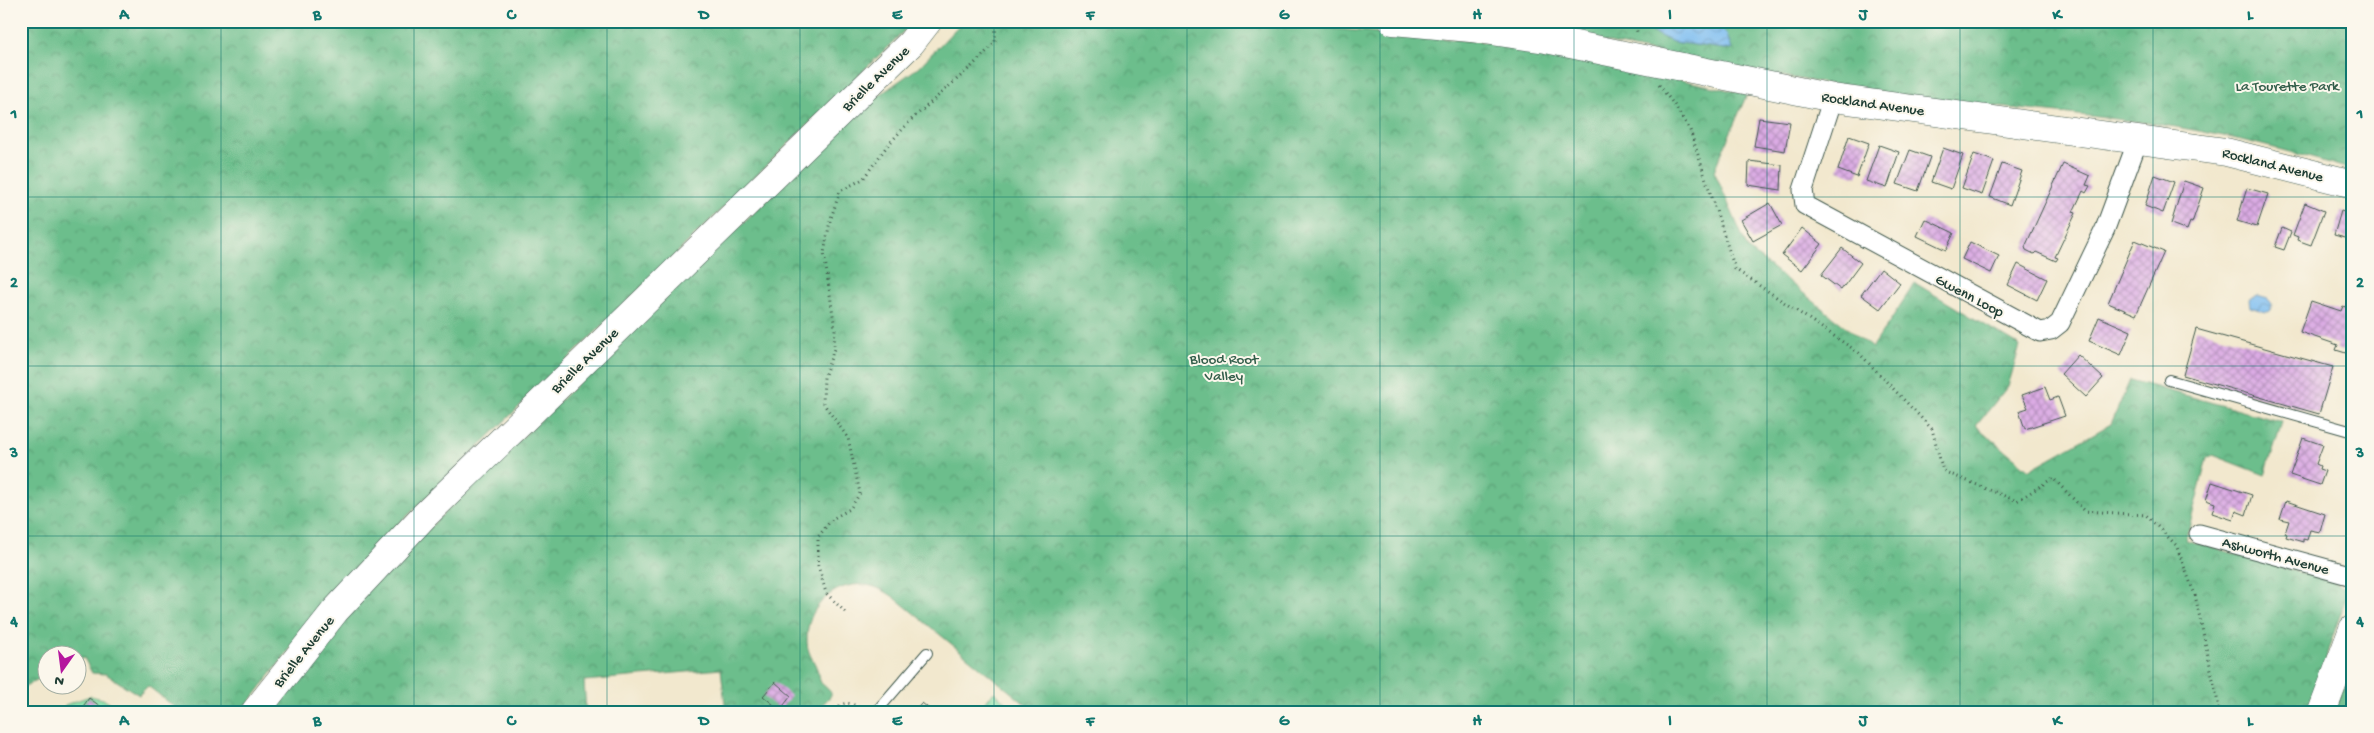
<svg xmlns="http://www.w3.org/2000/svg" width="2374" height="733" font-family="'Gochi Hand',sans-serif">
  <defs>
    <pattern id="grass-tufts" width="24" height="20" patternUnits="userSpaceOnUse" patternTransform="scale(1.25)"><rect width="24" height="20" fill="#85e0a7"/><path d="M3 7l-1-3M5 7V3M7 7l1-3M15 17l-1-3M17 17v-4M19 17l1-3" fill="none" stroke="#72c190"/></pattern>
    <pattern id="forest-crowns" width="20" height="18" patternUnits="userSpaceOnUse" patternTransform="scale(1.25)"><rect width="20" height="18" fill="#6cbe8c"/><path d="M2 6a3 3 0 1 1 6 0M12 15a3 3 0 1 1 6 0" fill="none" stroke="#589c73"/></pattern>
    <pattern id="water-waves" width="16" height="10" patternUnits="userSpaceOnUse" patternTransform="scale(1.25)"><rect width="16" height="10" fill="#7dbdf1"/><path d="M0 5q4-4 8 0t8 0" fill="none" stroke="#669bc4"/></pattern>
    <pattern id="building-cross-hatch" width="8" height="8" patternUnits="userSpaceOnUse" patternTransform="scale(1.25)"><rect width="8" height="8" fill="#dbabe4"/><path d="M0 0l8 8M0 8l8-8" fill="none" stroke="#b18cba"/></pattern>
  </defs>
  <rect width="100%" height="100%" fill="#fbf7ec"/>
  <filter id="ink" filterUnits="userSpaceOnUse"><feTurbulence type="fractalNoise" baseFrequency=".02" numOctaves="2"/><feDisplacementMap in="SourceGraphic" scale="10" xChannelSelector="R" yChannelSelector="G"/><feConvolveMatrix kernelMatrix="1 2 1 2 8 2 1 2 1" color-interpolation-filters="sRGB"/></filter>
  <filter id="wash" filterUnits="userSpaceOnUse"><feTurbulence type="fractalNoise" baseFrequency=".0096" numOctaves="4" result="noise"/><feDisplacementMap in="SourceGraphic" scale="20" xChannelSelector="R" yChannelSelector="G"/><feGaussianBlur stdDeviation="1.12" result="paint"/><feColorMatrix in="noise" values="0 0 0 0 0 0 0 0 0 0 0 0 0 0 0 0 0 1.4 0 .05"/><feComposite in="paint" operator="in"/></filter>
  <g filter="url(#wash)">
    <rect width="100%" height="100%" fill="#f2e8ce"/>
    <!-- grass -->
    <path fill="url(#grass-tufts)" stroke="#528e6e" d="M90 696 103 699 114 706 113 712H108L89 698 79 712H62L65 705Z"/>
    <!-- forest -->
    <path fill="url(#forest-crowns)" stroke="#467e60" d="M21 21H911L909 26 388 535 335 590 242 712H181L148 686 139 695 106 674 92 673 84 658 78 661V656H48L47 675 21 688Z
      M963 21H1244L1518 45 1747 94 1714 171 1748 249 1872 348 1915 283 2020 346 2008 386 1976 426 2029 470 2111 424 2130 380 2282 422 2265 475 2213 455 2207 458 2186 540 2333 582 2345 588 2346 598 2307 712H1035L895 598C888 593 880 588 871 586 839 578 808 604 807 636 806 655 814 658 818 672 820 676 819 679 821 683 836 696 833 693 820 707V712H726L721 669 584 681 586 712H267L361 594 860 109 919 67Z
      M1499 21H1559L1568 24 1573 21H1654L1651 32 1673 42 1731 50 1727 35 1714 21H2353V170C2286 150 2218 132 2149 123 2073 113 1996 108 1919 98 1778 78 1639 49 1499 21Z
      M2353 660V712H2334Z"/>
    <!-- pitch -->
    <path fill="#85e0a7" stroke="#528e6e" d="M994 692 1017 712H977Z"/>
    <!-- water -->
    <path fill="url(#water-waves)" stroke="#4e7d92" d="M1654 21H1714L1727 35 1732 50 1673 42 1651 32Z
      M2257 296 2268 299 2272 304 2270 311 2266 312 2250 307 2249 299Z"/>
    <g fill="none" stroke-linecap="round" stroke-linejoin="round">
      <!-- stream -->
      <path stroke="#7dbdf1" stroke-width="5" d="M1646 21 1654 22"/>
    </g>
    <g id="blocks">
      <!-- building -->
      <path fill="url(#building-cross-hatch)" d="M1759 118 1790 122 1785 151 1754 146Z
        M1849 136 1869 143 1857 177 1838 170Z
        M1879 145 1899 152 1887 188 1866 181Z
        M1943 148 1963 155 1951 189 1931 182Z
        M1910 150 1930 157 1918 191 1897 184Z
        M1974 154 1994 161 1982 195 1962 188Z
        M1749 161 1782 165 1781 190 1748 185Z
        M2002 164 2022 171 2010 205 1990 197Z
        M2063 164 2090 176 2086 185 2090 186 2086 193 2083 191 2073 212 2076 213 2055 257 2058 258 2056 261 2036 252 2034 254 2026 250 2025 247Z
        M2155 175 2174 182 2163 213 2145 206Z
        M2184 181 2204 188 2192 223 2190 222 2187 230 2171 224Z
        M2247 188 2268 194 2257 227 2237 221Z
        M1770 203 1782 225 1753 241 1741 220Z
        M2305 203 2324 211 2311 245 2297 240 2298 237 2293 235Z
        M2341 211 2353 215V240L2334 235Z
        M1925 219 1954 233 1946 250 1917 236Z
        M1802 228 1822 244 1802 270 1782 255Z
        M2282 228 2291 232 2284 250 2275 247Z
        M2135 240 2164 252 2136 315 2108 303Z
        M1970 242 1999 256 1991 273 1962 259Z
        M1842 248 1861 263 1841 290 1821 275Z
        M2018 264 2047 279 2037 300 2008 285Z
        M1881 268 1900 283 1880 309 1861 295Z
        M2311 301 2341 311 2343 306 2353 310V350L2351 349 2349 354 2336 350 2338 345 2300 332Z
        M2099 317 2131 331 2121 355 2089 341Z
        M2196 329 2333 367 2319 414 2183 375Z
        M2078 355 2103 378 2086 397 2061 374Z
        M2045 387 2050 400 2058 397 2065 416 2025 429 2019 411 2028 408 2022 395Z
        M2303 438 2323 445 2316 464 2320 466 2319 469 2325 471 2320 485 2290 475Z
        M2212 482 2252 495 2246 515 2236 511 2233 520 2212 513 2215 503 2206 500Z
        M2286 501 2325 514 2320 532 2310 530 2307 540 2303 539V542L2286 537 2287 534 2285 533 2289 521 2280 519Z
        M775 682 791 696 780 710 763 696Z
        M89 698 108 712H79Z
        M922 703 933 712H914Z"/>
    </g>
  </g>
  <g filter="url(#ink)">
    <use href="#blocks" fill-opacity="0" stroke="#3f574b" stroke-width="1"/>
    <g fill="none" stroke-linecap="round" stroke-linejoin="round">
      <defs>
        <path id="lane" d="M2169 380 2353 432
          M876 712 927 653"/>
        <path id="street" d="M1833 98 1803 190 1805 205 2040 332 2051 330 2060 323 2105 229 2138 140
          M2199 534 2349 575 2353 578"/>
        <path id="secondary" d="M1393 21 1471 28 1546 39 1833 98 2226 152 2353 184
          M255 712 335 611 424 516 911 43 928 21
          M2322 712 2353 629"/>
      </defs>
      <!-- lane casing -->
      <use href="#lane" stroke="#3f574b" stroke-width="12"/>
      <!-- street casing -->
      <use href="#street" stroke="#3f574b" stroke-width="21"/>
      <!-- secondary casing -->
      <use href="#secondary" stroke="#3f574b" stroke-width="29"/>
      <!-- path -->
      <path stroke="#3f574b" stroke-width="3" stroke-dasharray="1 4" stroke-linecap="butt" d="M1634 21 1638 35
        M1659 85 1675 106 1690 130 1735 269 1859 353 1932 429 1943 471 2017 501 2053 478 2085 511 2146 515 2176 545 2195 595 2220 712
        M845 612 826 593 818 565V537L832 519 850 509 860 493 848 438 823 403 824 377 834 349 835 329 824 253 830 221 840 191 863 179 887 146 912 119 972 66 995 43 996 21
        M831 712C839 704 847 700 858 707"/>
      <!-- lane -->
      <use href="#lane" stroke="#fff" stroke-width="10"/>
      <!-- street -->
      <use href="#street" stroke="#fff" stroke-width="19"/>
      <!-- secondary -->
      <use href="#secondary" stroke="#fff" stroke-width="28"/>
    </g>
  </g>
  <!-- grid -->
  <path fill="none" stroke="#0f766e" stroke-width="1" stroke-opacity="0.55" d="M221 21V712M414 21V712M607 21V712M800 21V712M994 21V712M1187 21V712M1380 21V712M1574 21V712M1767 21V712M1960 21V712M2153 21V712M21 197H2353M21 366H2353M21 536H2353"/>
  <g text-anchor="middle" stroke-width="4" stroke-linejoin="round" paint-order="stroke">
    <!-- street labels -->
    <g font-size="15" fill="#1f3d34" stroke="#fbf7ec">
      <text transform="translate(875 78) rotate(-44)" y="5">Brielle Avenue</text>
      <text transform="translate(1873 103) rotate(8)" y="5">Rockland Avenue</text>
      <text transform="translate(2273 164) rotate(14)" y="5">Rockland Avenue</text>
      <text transform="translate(1970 295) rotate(28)" y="5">Gwenn Loop</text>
      <text transform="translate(584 360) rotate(-44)" y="5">Brielle Avenue</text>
      <text transform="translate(2276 555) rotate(15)" y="5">Ashworth Avenue</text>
      <text transform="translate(303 651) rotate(-51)" y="5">Brielle Avenue</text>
    </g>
    <!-- park labels -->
    <g font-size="15" fill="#335e4b" stroke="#fbf7ec">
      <text x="2287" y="90">La Tourette Park</text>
      <text x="1224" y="363">Blood Root<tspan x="1224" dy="17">Valley</tspan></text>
    </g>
  </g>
  <!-- margin -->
  <rect width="2374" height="733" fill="none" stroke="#fbf7ec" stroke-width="55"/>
  <!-- north arrow -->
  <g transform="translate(62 670) rotate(194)"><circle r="24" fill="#fbf7ec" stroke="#a3ada2"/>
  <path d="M0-4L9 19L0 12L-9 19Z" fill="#b5179e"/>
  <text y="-8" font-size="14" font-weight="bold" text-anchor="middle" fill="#1f3d34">N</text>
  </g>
  <rect x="28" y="28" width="2318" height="678" fill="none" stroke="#0f766e" stroke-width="2"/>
  <g font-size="16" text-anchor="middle" font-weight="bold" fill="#0f766e">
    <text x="124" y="19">A</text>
    <text x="317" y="19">B</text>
    <text x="511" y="19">C</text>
    <text x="704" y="19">D</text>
    <text x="897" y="19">E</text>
    <text x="1090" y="19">F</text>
    <text x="1284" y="19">G</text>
    <text x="1477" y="19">H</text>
    <text x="1670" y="19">I</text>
    <text x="1863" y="19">J</text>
    <text x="2057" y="19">K</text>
    <text x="2250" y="19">L</text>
    <text x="14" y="118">1</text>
    <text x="2360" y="118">1</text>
    <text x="14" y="287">2</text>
    <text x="2360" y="287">2</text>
    <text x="14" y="457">3</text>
    <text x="2360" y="457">3</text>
    <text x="14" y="626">4</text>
    <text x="2360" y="626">4</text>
    <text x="124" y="725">A</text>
    <text x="317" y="725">B</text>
    <text x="511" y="725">C</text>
    <text x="704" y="725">D</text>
    <text x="897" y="725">E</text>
    <text x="1090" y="725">F</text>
    <text x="1284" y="725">G</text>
    <text x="1477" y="725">H</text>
    <text x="1670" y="725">I</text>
    <text x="1863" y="725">J</text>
    <text x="2057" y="725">K</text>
    <text x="2250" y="725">L</text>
  </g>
</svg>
